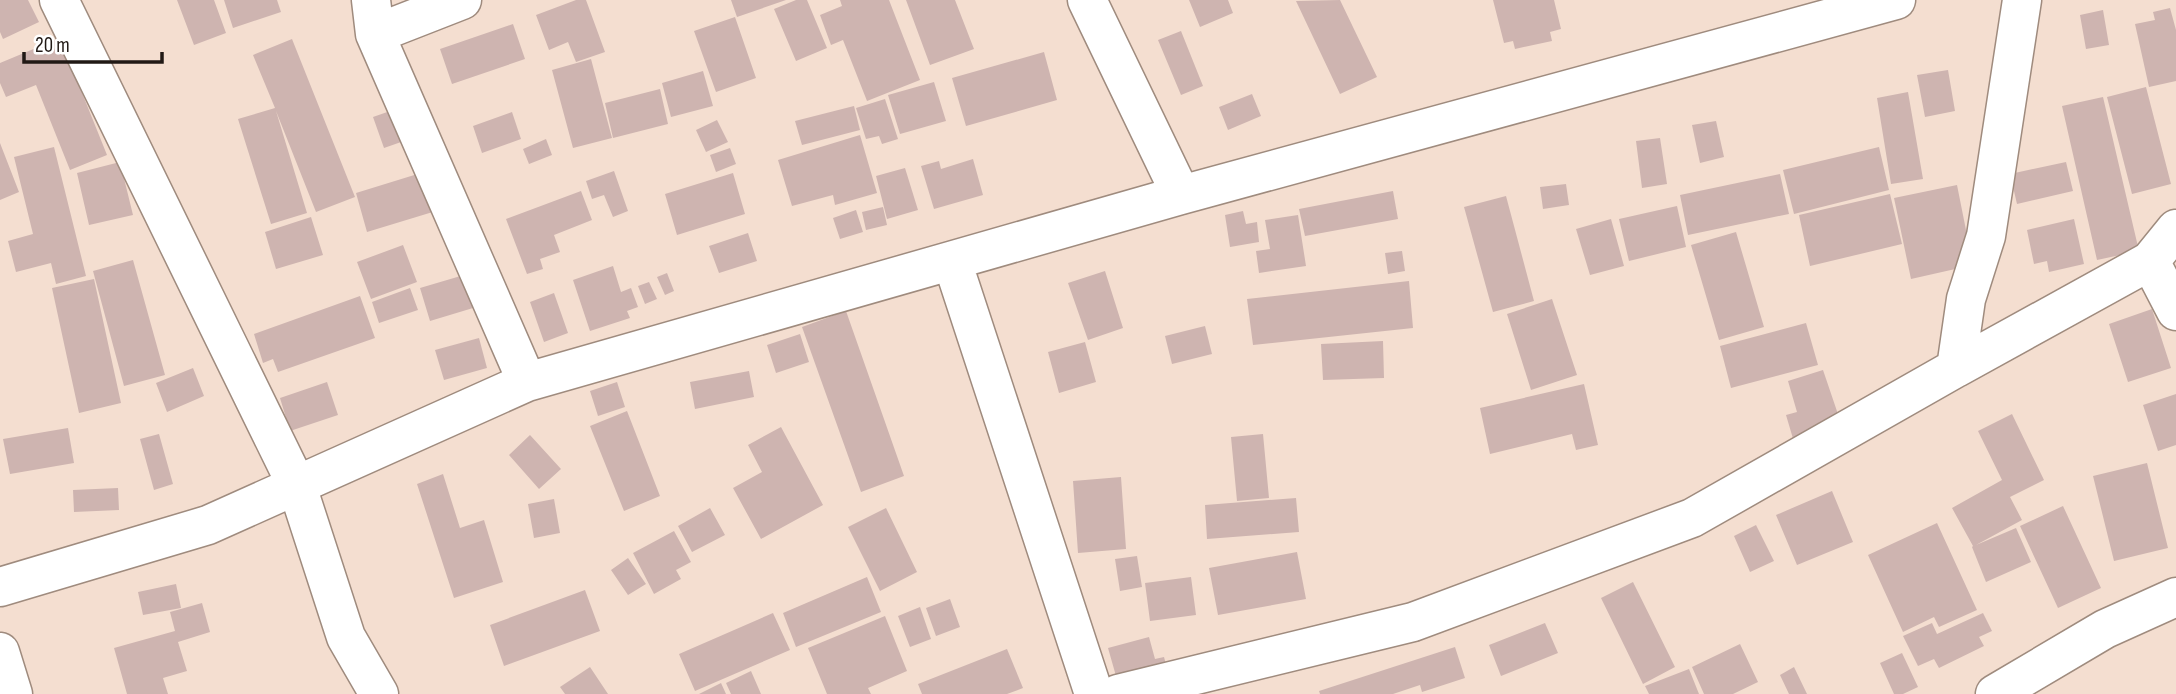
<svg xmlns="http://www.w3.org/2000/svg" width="2176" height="694" font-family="'Sofia Sans Condensed',sans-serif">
  <rect width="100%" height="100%" fill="#f4ded0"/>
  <!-- building -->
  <path fill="#ceb4b0" d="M0 0H28L39 22 3 39 0 32Z
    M177 0H214L226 33 194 45Z
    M224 0H277L281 12 233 28Z
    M576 0H586L605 52 576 62 568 42 549 50 536 15Z
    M731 0H786L737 17Z
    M796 0H807L827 48 796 61 774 9Z
    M840 0H889L920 80 867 101 843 40 831 45 820 15 842 6Z
    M906 0H955L974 49 930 65Z
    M1189 0H1228L1233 13 1200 27Z
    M1340 0 1377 77 1340 94 1296 1Z
    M1493 0H1554L1561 29 1550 32 1552 41 1515 49 1513 41 1504 43Z
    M2170 8 2176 30V81L2149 87 2135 24 2155 20 2153 12Z
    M2103 10 2109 45 2086 49 2080 15Z
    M735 17 756 78 716 92 694 31Z
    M513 24 525 59 452 84 440 49Z
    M1181 31 1203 86 1181 95 1158 40Z
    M60 38 107 155 70 170 36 85 6 97 0 83V63Z
    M292 39 355 197 316 212 276 111 307 213 271 224 238 119 275 108 253 55Z
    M1044 52 1057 100 966 126 952 78Z
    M591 59 612 138 573 148 552 70Z
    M1948 70 1955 111 1925 117 1917 75Z
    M703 71 713 106 671 117 662 83Z
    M934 82 946 121 900 134 888 95Z
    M2146 87 2171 184 2132 194 2107 97Z
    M660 89 668 124 613 138 605 103Z
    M1908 92 1923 179 1891 184 1877 98Z
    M1252 94 1261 116 1228 130 1219 107Z
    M2103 97 2139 251 2097 260 2062 106Z
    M885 99 898 139 882 144 879 136 866 139 856 108Z
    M854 106 860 130 802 145 795 121Z
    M393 110 404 141 384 148 373 117Z
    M512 112 521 139 482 153 473 126Z
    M717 120 728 142 706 152 696 130Z
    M1716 121 1724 157 1700 163 1692 125Z
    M860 135 877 193 835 205 833 195 792 206 778 160Z
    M1660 138 1667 184 1642 188 1636 141Z
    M546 139 552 155 529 164 523 149Z
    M0 143 19 192 0 200Z
    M54 147 86 276 56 284 51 263 16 272 8 241 33 234 14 157Z
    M1879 147 1889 190 1794 214 1783 170Z
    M730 148 736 164 716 172 710 155Z
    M973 159 983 195 934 209 921 166 939 161 941 169Z
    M120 162 133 215 89 225 77 173Z
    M2066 162 2073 191 2017 204 2010 174Z
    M905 168 918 210 887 219 876 176Z
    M614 171 628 211 613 217 604 195 592 199 586 181Z
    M424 172 436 211 367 232 356 193Z
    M733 173 745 214 677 235 665 194Z
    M1780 174 1789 214 1688 235 1680 195Z
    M1566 184 1569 205 1543 209 1540 187Z
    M1957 185 1973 265 1911 279 1894 198Z
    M581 191 592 220 554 235 560 252 540 259 543 269 527 274 506 219Z
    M1393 191 1398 219 1305 236 1299 209Z
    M1890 194 1902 244 1810 266 1799 215Z
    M1506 196 1534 301 1493 312 1464 207Z
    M1677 206 1686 247 1629 261 1619 219Z
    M883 207 887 225 866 230 862 212Z
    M856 210 863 232 840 239 833 218Z
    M1243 211 1246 224 1257 222 1259 242 1230 247 1225 215Z
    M1298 215 1306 266 1259 273 1256 251 1270 249 1265 220Z
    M311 217 323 255 276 269 265 232Z
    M1611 219 1624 266 1590 275 1576 229Z
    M2074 219 2084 264 2049 272 2047 261 2034 264 2027 230Z
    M1736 232 1764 327 1719 340 1691 245Z
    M748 233 757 261 719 273 709 246Z
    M403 245 417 282 371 299 357 262Z
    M1402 251 1405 271 1388 274 1385 253Z
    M133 260 165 375 124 386 93 271Z
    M613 266 621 292 631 288 638 307 627 311 630 318 590 331 573 280Z
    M1105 271 1123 328 1088 340 1068 283Z
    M667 273 674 291 665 295 657 277Z
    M464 275 473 308 430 321 420 288Z
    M94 279 121 403 79 413 52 288Z
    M1409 281 1413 328 1253 345 1247 299Z
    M649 282 657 299 645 304 638 286Z
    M410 288 418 310 379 323 372 302Z
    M554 293 568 333 544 342 530 302Z
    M360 296 375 338 278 372 273 359 263 363 254 334Z
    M1552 299 1577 375 1531 390 1507 314Z
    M2152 309 2171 368 2128 382 2109 324Z
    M846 311 904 476 861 492 802 327Z
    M1806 323 1818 365 1731 388 1720 346Z
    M1205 326 1212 354 1172 364 1165 336Z
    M800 334 809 362 776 373 767 345Z
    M479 338 487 368 444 380 435 350Z
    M1383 341 1384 378 1323 380 1321 344Z
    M1085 342 1096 382 1059 393 1048 352Z
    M193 368 204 396 167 412 156 383Z
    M1823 370 1842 426 1794 442 1786 415 1797 412 1788 381Z
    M749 371 754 397 695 409 690 382Z
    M327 382 338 415 290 431 280 398Z
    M617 382 625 407 598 416 590 391Z
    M1584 384 1598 445 1576 450 1572 434 1490 454 1480 408Z
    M2176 394V445L2158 451 2143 405Z
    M627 411 660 496 624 511 590 426Z
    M2012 414 2044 480 2010 497 2022 520 1976 545 2016 528 2031 562 1986 582 1972 547 1973 546 1952 508 2002 480 1978 431Z
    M781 427 823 505 761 539 733 488 762 472 748 445Z
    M68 428 74 463 10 474 3 439Z
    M159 434 173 484 154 490 140 439Z
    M1263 434 1269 498 1237 501 1231 437Z
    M530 435 561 469 539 489 509 455Z
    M2147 463 2168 548 2114 561 2093 476Z
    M443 474 460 528 484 520 503 582 454 598 417 484Z
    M1121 477 1126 549 1078 553 1073 481Z
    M118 488 119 510 74 512 73 490Z
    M1832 491 1853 542 1797 565 1776 515Z
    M1296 498 1299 532 1207 539 1205 505Z
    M554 499 560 533 534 538 528 504Z
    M2063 506 2101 588 2058 608 2020 526Z
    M710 508 725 535 692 552 678 526Z
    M886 508 917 572 880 591 848 527Z
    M1937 523 1977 610 1939 627 1934 617 1903 632 1868 555Z
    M1756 525 1774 561 1750 572 1734 536Z
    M674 531 691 562 676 570 681 579 654 594 633 553Z
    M1297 552 1306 599 1218 615 1209 568Z
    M1137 556 1142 587 1120 591 1115 559Z
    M628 558 646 584 628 595 611 570Z
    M867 577 881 612 796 647 783 613Z
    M1191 577 1196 615 1150 621 1145 583Z
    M1633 582 1675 667 1643 684 1601 598Z
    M176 584 181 608 143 615 138 592Z
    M585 590 600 631 504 666 490 625Z
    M950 599 960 627 936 636 926 608Z
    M202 603 210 632 178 642 187 671 163 678 168 694H127L114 648 175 631 170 612Z
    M920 607 931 639 910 647 898 616Z
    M773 613 790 650 695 691 679 654Z
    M1983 613 1992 631 1979 637 1984 646 1939 668 1934 659 1918 666 1903 636 1932 623 1937 634Z
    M885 616 907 671 868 688 871 694H827L808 648Z
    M1545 623 1558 653 1501 676 1489 645Z
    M1149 637 1155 659 1164 657 1169 676 1120 690 1108 648Z
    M1740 644 1758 682 1733 694H1704L1692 667Z
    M1455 647 1465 678 1422 692 1420 685 1393 694H1320L1319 691Z
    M1007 649 1023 688 1007 694H922L918 684Z
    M1902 653 1918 687 1903 694H1894L1880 663Z
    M590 667 608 694H565L560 687Z
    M1794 667 1807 694H1789L1780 675Z
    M1689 669 1699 694H1649L1645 686Z
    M751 671 761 694H731L726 683Z
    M721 683 726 694H699Z"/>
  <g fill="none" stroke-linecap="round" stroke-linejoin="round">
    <defs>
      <path id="minor" d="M59 0 297 486 346 637 379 694
        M371 0 375 34 527 382
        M1087 0 1181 195
        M375 34 462 0
        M952 261 1094 694
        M2150 261 2176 311
        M1956 368 2150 261 2176 229
        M0 587 208 525 527 382 1181 195 1896 0
        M0 652 13 694
        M1118 694 1413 622 1692 518 1956 368 1966 299 1986 236 2022 0
        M1995 694 2105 629 2176 597"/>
    </defs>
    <!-- minor casing -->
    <use href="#minor" stroke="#9f8b7e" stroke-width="41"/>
    <!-- minor -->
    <use href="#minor" stroke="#fff" stroke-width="38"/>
  </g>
  <!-- scale -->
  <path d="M24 52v10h138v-10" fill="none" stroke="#211915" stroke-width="3.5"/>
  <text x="35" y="52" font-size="21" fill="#211915" stroke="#ffffff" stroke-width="5" paint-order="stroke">20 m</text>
</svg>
